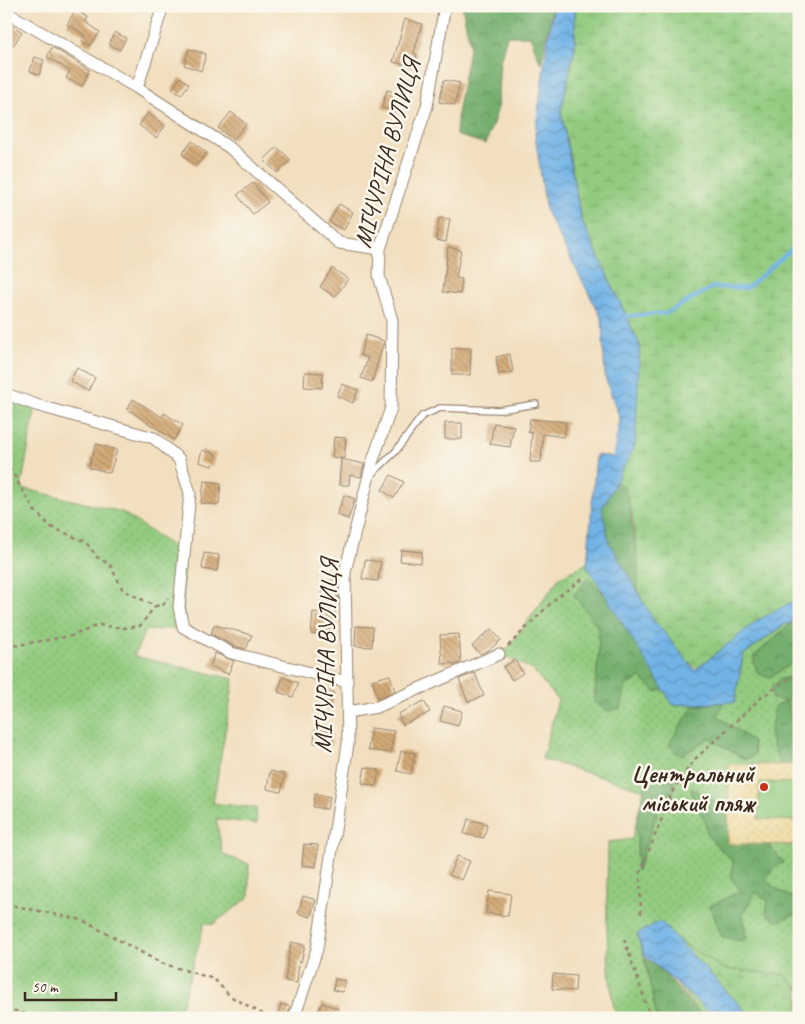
<svg xmlns="http://www.w3.org/2000/svg" width="805" height="1024" font-family="Caveat,sans-serif">
  <defs>
    <pattern id="grass-dots" width="8" height="8" patternUnits="userSpaceOnUse" patternTransform="scale(1.25)"><rect width="8" height="8" fill="#92cb7f"/><path d="M2 2h.1M6 6h.1" fill="none" stroke="#7fae6d" stroke-width="1.8" stroke-linecap="round"/></pattern>
    <pattern id="forest-crowns" width="20" height="18" patternUnits="userSpaceOnUse" patternTransform="scale(1.25)"><rect width="20" height="18" fill="#75af6e"/><path d="M2 6a3 3 0 1 1 6 0M12 15a3 3 0 1 1 6 0" fill="none" stroke="#618f5a"/></pattern>
    <pattern id="wetland-marsh" width="20" height="14" patternUnits="userSpaceOnUse" patternTransform="scale(1.25)"><rect width="20" height="14" fill="#92cb7f"/><path d="M1 5h8M5 5V1M11 12h8M15 12V8" fill="none" stroke="#7fae6d"/></pattern>
    <pattern id="sand-dots" width="8" height="8" patternUnits="userSpaceOnUse" patternTransform="scale(1.25)"><rect width="8" height="8" fill="#eeda9e"/><path d="M2 2h.1M6 6h.1" fill="none" stroke="#cdbb88" stroke-width="1.8" stroke-linecap="round"/></pattern>
    <pattern id="water-waves" width="16" height="10" patternUnits="userSpaceOnUse" patternTransform="scale(1.25)"><rect width="16" height="10" fill="#72b3e6"/><path d="M0 5q4-4 8 0t8 0" fill="none" stroke="#5f92ba"/></pattern>
    <pattern id="building-back-hatch" width="6" height="6" patternUnits="userSpaceOnUse" patternTransform="scale(1.25)"><rect width="6" height="6" fill="#d4aa77"/><path d="M-1 5l2 2M0 0l6 6M5-1l2 2" fill="none" stroke="#ad8b61"/></pattern>
  </defs>
  <rect width="100%" height="100%" fill="#fbf7ec"/>
  <filter id="ink" filterUnits="userSpaceOnUse"><feTurbulence type="fractalNoise" baseFrequency=".02" numOctaves="2"/><feDisplacementMap in="SourceGraphic" scale="10" xChannelSelector="R" yChannelSelector="G"/><feConvolveMatrix kernelMatrix="1 2 1 2 8 2 1 2 1" color-interpolation-filters="sRGB"/></filter>
  <filter id="wash" filterUnits="userSpaceOnUse"><feTurbulence type="fractalNoise" baseFrequency=".0096" numOctaves="4" result="noise"/><feDisplacementMap in="SourceGraphic" scale="20" xChannelSelector="R" yChannelSelector="G"/><feGaussianBlur stdDeviation="1.12" result="paint"/><feColorMatrix in="noise" values="0 0 0 0 0 0 0 0 0 0 0 0 0 0 0 0 0 1.4 0 .05"/><feComposite in="paint" operator="in"/></filter>
  <g filter="url(#wash)">
    <rect width="100%" height="100%" fill="#f2dfc0"/>
    <!-- grass -->
    <path fill="url(#grass-dots)" stroke="#667a4e" d="M6 394 36 405 21 488 122 512 184 554 183 627 145 631 134 656 234 679 213 803 256 808 257 824 216 819 223 855 249 864V897L212 925 205 922 182 1004 174 1015 168 1018H6Z
      M587 563 673 705 735 702 743 655 785 624 799 621V765H729L728 844 799 845V990L785 975 724 969 678 940 660 921 637 934 649 973 657 1018H616C604 960 607 901 608 842L632 839 644 790 542 759 558 700 533 670 503 655 560 577Z"/>
    <!-- forest -->
    <path fill="url(#forest-crowns)" stroke="#586c46" d="M462 6H553L541 64 530 36H507L500 61 497 111 486 144 456 135 458 108 470 44Z
      M616 481 624 486 631 502V520L638 558 639 595 609 542 600 506Z
      M588 578 607 596 667 688 656 692 641 678 626 685 621 708 608 711 594 702 599 647 598 627 574 595Z
      M792 622 799 623V659L769 678 757 673 753 657Z
      M799 676V686L793 687 787 701 790 717 799 710V735L794 742 799 766 788 768 780 765 770 737 774 707 786 701 772 699V687L780 679Z
      M723 702 718 716 753 742 755 754 746 760 709 738 683 755 675 752 669 744 693 706Z
      M662 775H674V788L660 805 637 871V819L646 781Z
      M691 788 729 809 733 834 764 840 784 862 774 868 765 879 776 889 799 901V916L795 914 776 922 766 913 768 901 755 892 743 914 747 942 722 937 710 906 741 891 731 878 733 862 707 835 705 820 694 805Z
      M644 957 664 973 703 1018H657Z"/>
    <!-- wetland -->
    <path fill="url(#wetland-marsh)" stroke="#667a4e" d="M575 6H799V598L758 622 697 668 689 663C674 645 647 618 640 595 636 585 639 572 638 561 636 540 632 505 624 486L614 481 640 345 581 219 561 111 575 47Z
      M678 940 724 969 785 975 799 990V1018H752Z
      M663 967 721 1018H704Z"/>
    <!-- sand -->
    <path fill="url(#sand-dots)" stroke="#94825e" d="M729 764 799 765V845L728 844Z"/>
    <!-- park -->
    <path fill="#92cb7f" stroke="#667a4e" d="M760 782 799 783V821L758 819Z"/>
    <!-- water -->
    <path fill="url(#water-waves)" stroke="#566e82" d="M554 6H575V47L561 111 581 219 640 345 635 445 602 509 609 542 653 619 695 670 758 620 799 598V621L785 624 743 655 735 702 673 705 587 566 596 455 613 457 620 419 605 377 602 319 546 211 535 134 547 43Z
      M660 921 752 1018H716L644 955 637 934Z"/>
    <g fill="none" stroke-linecap="round" stroke-linejoin="round">
      <!-- stream -->
      <path stroke="#72b3e6" stroke-width="4" d="M626 316 667 313 713 287 747 288 799 243"/>
    </g>
    <g id="blocks">
      <!-- building -->
      <path fill="url(#building-back-hatch)" d="M75 10 88 17 86 22 100 32 90 46 82 41 86 35 67 25Z
        M405 19 422 24 414 53 417 54 414 67 393 62Z
        M6 21 22 32 13 46 6 42Z
        M115 32 126 38 120 50 109 44Z
        M52 47 90 70 82 86 66 78 70 71 47 57Z
        M189 49 206 54 201 71 184 65Z
        M35 57 44 60 39 75 30 71Z
        M180 77 189 84 181 95 172 89Z
        M444 80 460 83 455 105 439 102Z
        M387 90 403 94 398 112 382 108Z
        M231 112 246 124 233 140 218 128Z
        M148 113 165 126 156 138 139 125Z
        M192 141 207 153 196 166 182 154Z
        M277 147 291 160 277 173 264 160Z
        M253 183 268 202 253 214 237 195Z
        M339 204 353 212 344 230 329 222Z
        M439 218 450 219 446 242 436 240Z
        M448 247 461 250 456 278 462 279 460 294 443 292Z
        M332 268 348 279 335 297 320 287Z
        M366 335 384 341 372 382 361 378 368 358 360 355Z
        M452 348H471L470 375H452Z
        M510 354 513 372 499 374 496 357Z
        M77 368 95 378 88 391 70 381Z
        M305 372 323 373 322 388 304 387Z
        M342 384 358 390 353 403 337 396Z
        M133 399 162 417 164 413 183 425 174 440 127 409Z
        M530 419 566 422 564 437 543 434 541 462H530L532 433 528 432Z
        M445 423H462V439H445Z
        M494 423 514 426 510 447 490 444Z
        M334 437 346 438 344 459 332 457Z
        M96 444 117 450 110 473 89 467Z
        M202 450 216 454 212 466 199 462Z
        M341 459 364 464 361 477 350 475 349 485H339Z
        M391 475 404 482 394 498 382 490Z
        M204 481 221 483 219 505 201 503Z
        M344 495 355 499 348 519 337 515Z
        M401 550 422 552 421 563 400 561Z
        M204 553 219 555 217 571 202 569Z
        M365 560 381 562 378 581 362 579Z
        M323 580 338 581V601H336L332 637 311 634 313 612 322 613Z
        M214 625 252 635 246 649 234 646 211 634Z
        M356 626 373 627 372 647 355 646Z
        M491 629 501 640 489 650 480 654 472 646Z
        M459 634 461 662 454 665 453 663 442 664 440 635Z
        M215 653 234 661 228 674 210 666Z
        M515 660 523 673 512 680 503 667Z
        M475 673 484 696 468 702 459 679Z
        M390 675 395 691 378 698 372 680Z
        M283 677 298 683 293 697 278 692Z
        M324 690 334 692 330 710 320 707Z
        M424 701 430 712 403 725 398 714Z
        M444 706 462 711 458 726 440 721Z
        M371 728 394 731 391 753 368 750Z
        M315 730 332 731 331 745 314 743Z
        M401 751 415 753 411 774 397 771Z
        M365 767 379 770 376 786 362 783Z
        M270 771 285 774 281 792 267 789Z
        M315 794 330 797 327 809 313 807Z
        M468 819 487 824 484 838 464 834Z
        M304 844 318 845 316 867 302 865Z
        M457 856 470 861 462 880 449 875Z
        M489 891 511 894 508 916 486 913Z
        M303 896 316 900 310 917 298 913Z
        M291 942 305 945 301 962 299 961 297 983 285 981Z
        M553 974 576 976 575 991 552 989Z
        M335 979 345 981 343 992 333 990Z
        M322 1003 339 1009 335 1018H324L317 1015Z
        M281 1004 290 1007 287 1018H277Z"/>
    </g>
  </g>
  <g filter="url(#ink)">
    <use href="#blocks" fill-opacity="0" stroke="#96846f" stroke-width="1"/>
    <g fill="none" stroke-linecap="round" stroke-linejoin="round">
      <defs>
        <path id="service" d="M371 475 396 451 422 416 440 408 498 410 536 404"/>
        <path id="minor" d="M6 12 137 88 230 148 339 243 380 249
          M137 88 163 6
          M6 394 36 405 154 438 179 459 190 493 179 607 183 627 231 653 347 682
          M348 712 377 707 499 654
          M294 1018 317 949 348 744 345 572 372 463 391 408 392 320 379 276 380 249 427 106 445 6"/>
      </defs>
      <!-- service casing -->
      <use href="#service" stroke="#96846f" stroke-width="8"/>
      <!-- minor casing -->
      <use href="#minor" stroke="#96846f" stroke-width="13"/>
      <!-- path -->
      <path stroke="#96846f" stroke-width="2.5" stroke-dasharray="4 4" stroke-linecap="butt" d="M6 461 34 510 51 527 86 542 97 557 110 565 123 590 155 606 163 605 168 598
        M508 646 555 599 584 578
        M6 647 71 636 99 625 124 628 140 626 155 606
        M6 904 82 920 161 963 214 979 230 996 270 1018
        M641 914 640 873 674 788 695 759 762 697 791 677 799 675
        M624 939 651 1018
        M6 1008 38 1018"/>
      <!-- service -->
      <use href="#service" stroke="#fff" stroke-width="5.5"/>
      <!-- minor -->
      <use href="#minor" stroke="#fff" stroke-width="11"/>
    </g>
  </g>
  <!-- markers -->
  <circle fill="#c8321e" stroke="#fbf7ec" stroke-width="2" cx="764" cy="787" r="5"/>
  <g text-anchor="middle" stroke-width="5" stroke-linejoin="round" paint-order="stroke">
    <!-- street labels -->
    <g font-size="25" fill="#3b2a1e" stroke="#fbf7ec">
      <text transform="translate(386 153) rotate(-75)" y="9">МІЧУРІНА ВУЛИЦЯ</text>
      <text transform="translate(325 656) rotate(-88)" y="9">МІЧУРІНА ВУЛИЦЯ</text>
    </g>
    <!-- poi labels -->
    <g font-size="25" font-weight="bold" fill="#3b2a1e" stroke="#fbf7ec" text-anchor="end">
      <text x="754" y="782">Центральний<tspan x="754" dy="29">міський пляж</tspan></text>
    </g>
  </g>
  <!-- margin -->
  <rect width="805" height="1024" fill="none" stroke="#fbf7ec" stroke-width="25"/>
  <!-- scale -->
  <path d="M25 992v8h91v-8" fill="none" stroke="#3b2a1e" stroke-width="2.5"/>
  <text x="32" y="992" font-size="15" fill="#3b2a1e" stroke="#fbf7ec" stroke-width="4" paint-order="stroke">50 m</text>
</svg>
